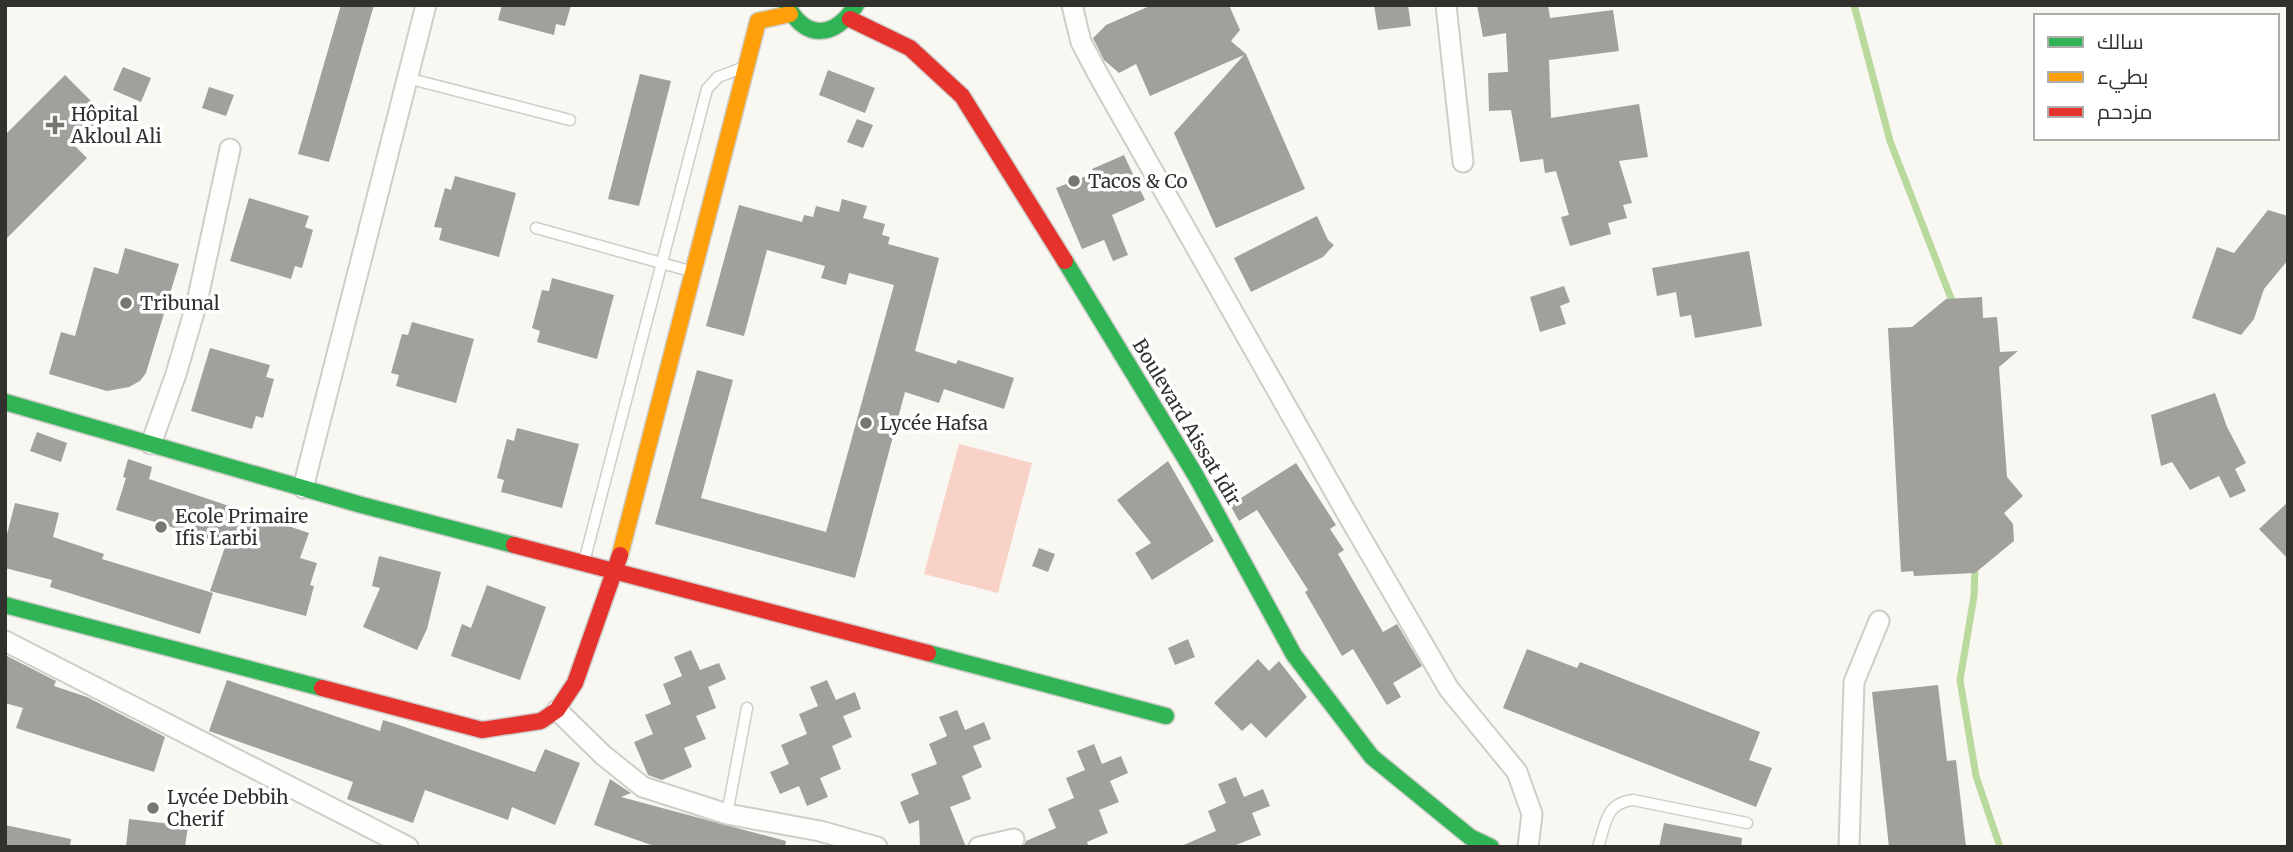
<svg xmlns="http://www.w3.org/2000/svg" width="2293" height="852" font-family="Merriweather,Cairo,serif">
  <rect width="100%" height="100%" fill="#f9f7f2"/>
  <!-- green -->
  <path fill="#f9d2c7" d="M959 444 1032 463 998 593 924 574Z"/>
  <g fill="none" stroke-linecap="round" stroke-linejoin="round">
    <!-- stream -->
    <path stroke="#b9d99d" stroke-width="7" d="M1854 5 1890 141 1954 306
      M1975 566 1974 596 1960 680 1976 776 2000 847"/>
  </g>
  <!-- building -->
  <path fill="#a2a09c" d="M341 5H374L329 162 298 154Z
    M502 5H571L565 26 556 24 554 35 498 20Z
    M1152 5H1229L1240 30 1231 41 1246 54 1305 189 1216 228 1174 133 1244 55 1150 96 1136 64 1119 73 1104 60 1093 38 1106 25Z
    M1374 5H1408L1411 26 1378 30Z
    M1477 5H1548L1550 18 1613 10 1619 51 1549 60 1551 118 1639 104 1648 157 1619 161 1632 203 1623 205 1627 218 1608 223 1611 234 1570 246 1561 217 1569 215 1556 171 1545 173 1543 159 1520 162 1511 110 1489 111 1488 73 1508 72 1506 33 1483 37Z
    M123 67 151 78 141 102 113 90Z
    M828 70 875 88 865 113 819 95Z
    M640 74 671 81 639 206 608 199Z
    M65 75 104 114 74 145 87 158 5 240V135Z
    M209 87 234 95 226 116 202 108Z
    M857 119 873 125 863 148 847 142Z
    M1124 155 1145 200 1112 215 1128 255 1113 261 1104 240 1082 249 1056 188 1094 173 1092 169Z
    M455 176 516 193 499 257 439 240 442 228 434 227 445 188 451 190Z
    M249 198 309 216 305 227 313 230 302 268 295 266 291 279 230 261Z
    M842 199 867 206 863 218 885 224 882 235 890 237 888 244 939 258 915 351 956 364 958 360 1014 378 1004 409 944 389 939 403 905 392 855 578 655 524 697 370 733 380 701 498 826 532 894 285 849 273 846 285 821 278 825 266 767 250 744 336 706 326 739 205 802 222 804 215 813 217 816 206 839 212Z
    M2268 210 2288 216V260L2264 289 2254 319 2241 335 2192 318 2217 247 2234 253Z
    M1317 216 1328 240 1334 245 1323 257 1251 292 1234 258Z
    M125 248 179 264 146 373 140 381 129 387 107 391 49 374 61 332 75 336 94 267 118 274Z
    M1749 251 1762 326 1695 338 1691 315 1680 317 1676 292 1657 296 1652 268Z
    M552 278 614 295 597 359 537 342 540 331 532 328 542 290 549 291Z
    M1564 286 1570 302 1560 306 1566 324 1540 332 1530 297Z
    M1982 297 1983 318 1997 317 2000 352 2018 351 1999 367 2007 477 2023 496 2004 513 2013 524 2014 541 1975 573 1914 576 1913 571 1901 572 1888 328 1912 327 1946 299Z
    M412 322 474 339 456 403 396 386 399 375 391 373 402 334 408 335Z
    M210 348 270 365 266 377 274 379 263 418 256 416 252 429 191 411Z
    M2215 393 2227 427 2246 463 2235 469 2246 491 2230 498 2219 476 2190 490 2172 462 2161 466 2151 415Z
    M517 428 579 444 562 508 501 492 504 480 497 478 507 439 514 441Z
    M37 432 67 443 61 462 30 451Z
    M128 459 152 467 149 479 309 533 300 558 317 563 310 585 314 586 306 616 210 591 226 544 116 510 126 478 123 477Z
    M1168 461 1214 541 1152 580 1135 553 1151 543 1117 500Z
    M1296 463 1336 525 1330 529 1344 550 1338 554 1383 632 1397 624 1422 666 1393 683 1401 697 1387 705 1353 649 1342 656 1305 592 1308 590 1257 510 1239 521 1230 505Z
    M2288 502V559L2259 529Z
    M15 503 59 513 53 537 104 554 102 559 213 593 200 634 50 587 52 580 5 568V542Z
    M1039 548 1055 554 1048 572 1032 566Z
    M379 556 441 572 427 629 417 650 363 627 380 588 372 586Z
    M487 585 546 607 520 680 451 656 462 624 471 628Z
    M1188 639 1195 657 1175 665 1168 648Z
    M1527 649 1577 668 1580 662 1760 732 1749 760 1772 768 1756 807 1503 708Z
    M691 650 700 670 719 663 726 679 708 687 716 708 696 716 706 739 684 748 692 767 662 780 648 775 634 742 653 734 645 715 671 704 663 684 682 676 674 657Z
    M5 655 56 681 54 686 87 697 165 737 154 772 16 728 23 708 5 703Z
    M1258 659 1269 671 1279 661 1307 697 1266 738 1251 723 1242 731 1214 703Z
    M227 680 380 731 383 720 399 725 535 772 545 749 580 763 555 825 512 807 508 820 425 790 413 823 347 799 353 782 209 731Z
    M827 680 836 700 855 692 861 709 843 716 852 737 832 746 841 769 820 778 828 797 807 806 799 786 780 794 770 772 789 764 781 745 807 734 799 714 818 706 810 687Z
    M1938 685 1947 761 1956 760 1966 847H1889L1872 692Z
    M957 710 965 730 984 722 991 739 973 746 982 767 962 776 971 799 950 807 966 847H920L919 820 909 824 900 802 919 794 911 774 937 764 929 744 947 736 939 717Z
    M1094 744 1102 764 1121 756 1128 773 1110 781 1119 802 1099 810 1108 833 1087 842 1089 847H1023L1026 841 1056 828 1048 809 1074 798 1066 778 1085 770 1077 751Z
    M1236 777 1244 797 1263 789 1270 806 1252 813 1261 835 1231 847H1179L1216 831 1208 811 1226 803 1218 784Z
    M610 779 631 793 621 797 786 841 785 847H657L594 825Z
    M129 819 188 826 185 847H126Z
    M1664 823 1742 838 1741 847H1659Z
    M5 825 71 839 70 847H5Z"/>
  <g fill="none" stroke-linecap="round" stroke-linejoin="round">
    <defs>
      <path id="lane" d="M407 78 570 120
        M536 228 690 271
        M584 562 707 89 718 77 742 68
        M727 814 747 708
        M1598 847C1606 824 1605 803 1633 800L1747 823"/>
      <path id="street" d="M1072 5 1081 42 1099 76 1345 510 1449 689 1517 772 1532 814 1528 847
        M1446 5 1463 162
        M151 444 176 374 197 302 230 149
        M303 488 426 5
        M5 641 408 847
        M557 710 603 755 643 787 727 814 820 831 877 847
        M979 847 1014 839
        M1849 847 1854 682 1879 621"/>
      <path id="fast" d="M787 5C806 41 835 38 856 5
        M1065 261 1196 476 1294 655 1372 757 1470 837 1491 847
        M5 402 358 504 514 545
        M5 605 322 688
        M928 653 1166 716"/>
      <path id="slow" d="M620 555 758 21 790 14"/>
      <path id="jam" d="M850 19 910 48 962 96 1065 261
        M514 545 928 653
        M322 688 482 730 541 721 557 710 575 683 620 555"/>
    </defs>
    <!-- lane casing -->
    <use href="#lane" stroke="#cecdc9" stroke-width="13"/>
    <!-- street casing -->
    <use href="#street" stroke="#cecdc9" stroke-width="23"/>
    <!-- fast casing -->
    <use href="#fast" stroke="#cecdc9" stroke-width="19"/>
    <!-- slow casing -->
    <use href="#slow" stroke="#cecdc9" stroke-width="19"/>
    <!-- jam casing -->
    <use href="#jam" stroke="#cecdc9" stroke-width="19"/>
    <!-- lane -->
    <use href="#lane" stroke="#fefefd" stroke-width="10"/>
    <!-- street -->
    <use href="#street" stroke="#fefefd" stroke-width="19"/>
    <!-- fast -->
    <use href="#fast" stroke="#30b455" stroke-width="16"/>
    <!-- slow -->
    <use href="#slow" stroke="#ff9f0a" stroke-width="16"/>
    <!-- jam -->
    <use href="#jam" stroke="#e5322d" stroke-width="16"/>
  </g>
  <!-- markers -->
  <g fill="#787673" stroke="#fff" stroke-width="2.5">
    <path d="M51.5 114.5h7v7h7v7h-7v7h-7v-7h-7v-7h7z"/>
    <circle cx="1074" cy="181" r="7"/>
    <circle cx="126" cy="303" r="7"/>
    <circle cx="866" cy="423" r="7"/>
    <circle cx="161" cy="527" r="7"/>
    <circle cx="153" cy="808" r="7"/>
  </g>
  <g text-anchor="middle" stroke-width="7" stroke-linejoin="round" paint-order="stroke">
    <!-- poi labels -->
    <g font-size="19" fill="#33312e" stroke="#fff" text-anchor="start">
      <text x="71" y="121">Hôpital<tspan x="71" dy="22">Akloul Ali</tspan></text>
      <text x="1088" y="188">Tacos &amp; Co</text>
      <text x="140" y="310">Tribunal</text>
      <text x="880" y="430">Lycée Hafsa</text>
      <text x="175" y="523">Ecole Primaire<tspan x="175" dy="22">Ifis Larbi</tspan></text>
      <text x="167" y="804">Lycée Debbih<tspan x="167" dy="22">Cherif</tspan></text>
    </g>
    <!-- street labels -->
    <g font-size="19" fill="#33312e" stroke="#fff">
      <text transform="translate(1187 422) rotate(59)" y="7">Boulevard Aissat Idir</text>
    </g>
  </g>
  <!-- border -->
  <rect width="2293" height="852" fill="none" stroke="#33312e" stroke-width="14"/>
  <!-- legend -->
  <rect x="2034" y="14" width="245" height="126" fill="#ffffff" stroke="#adadab" stroke-width="2"/>
  <rect x="2048" y="37" width="35" height="10" fill="#30b455" stroke="#adadab" stroke-width="2"/>
  <text x="2097" y="49" font-size="21" fill="#33312e">سالك</text>
  <rect x="2048" y="72" width="35" height="10" fill="#ff9f0a" stroke="#adadab" stroke-width="2"/>
  <text x="2097" y="84" font-size="21" fill="#33312e">بطيء</text>
  <rect x="2048" y="107" width="35" height="10" fill="#e5322d" stroke="#adadab" stroke-width="2"/>
  <text x="2097" y="119" font-size="21" fill="#33312e">مزدحم</text>
</svg>
